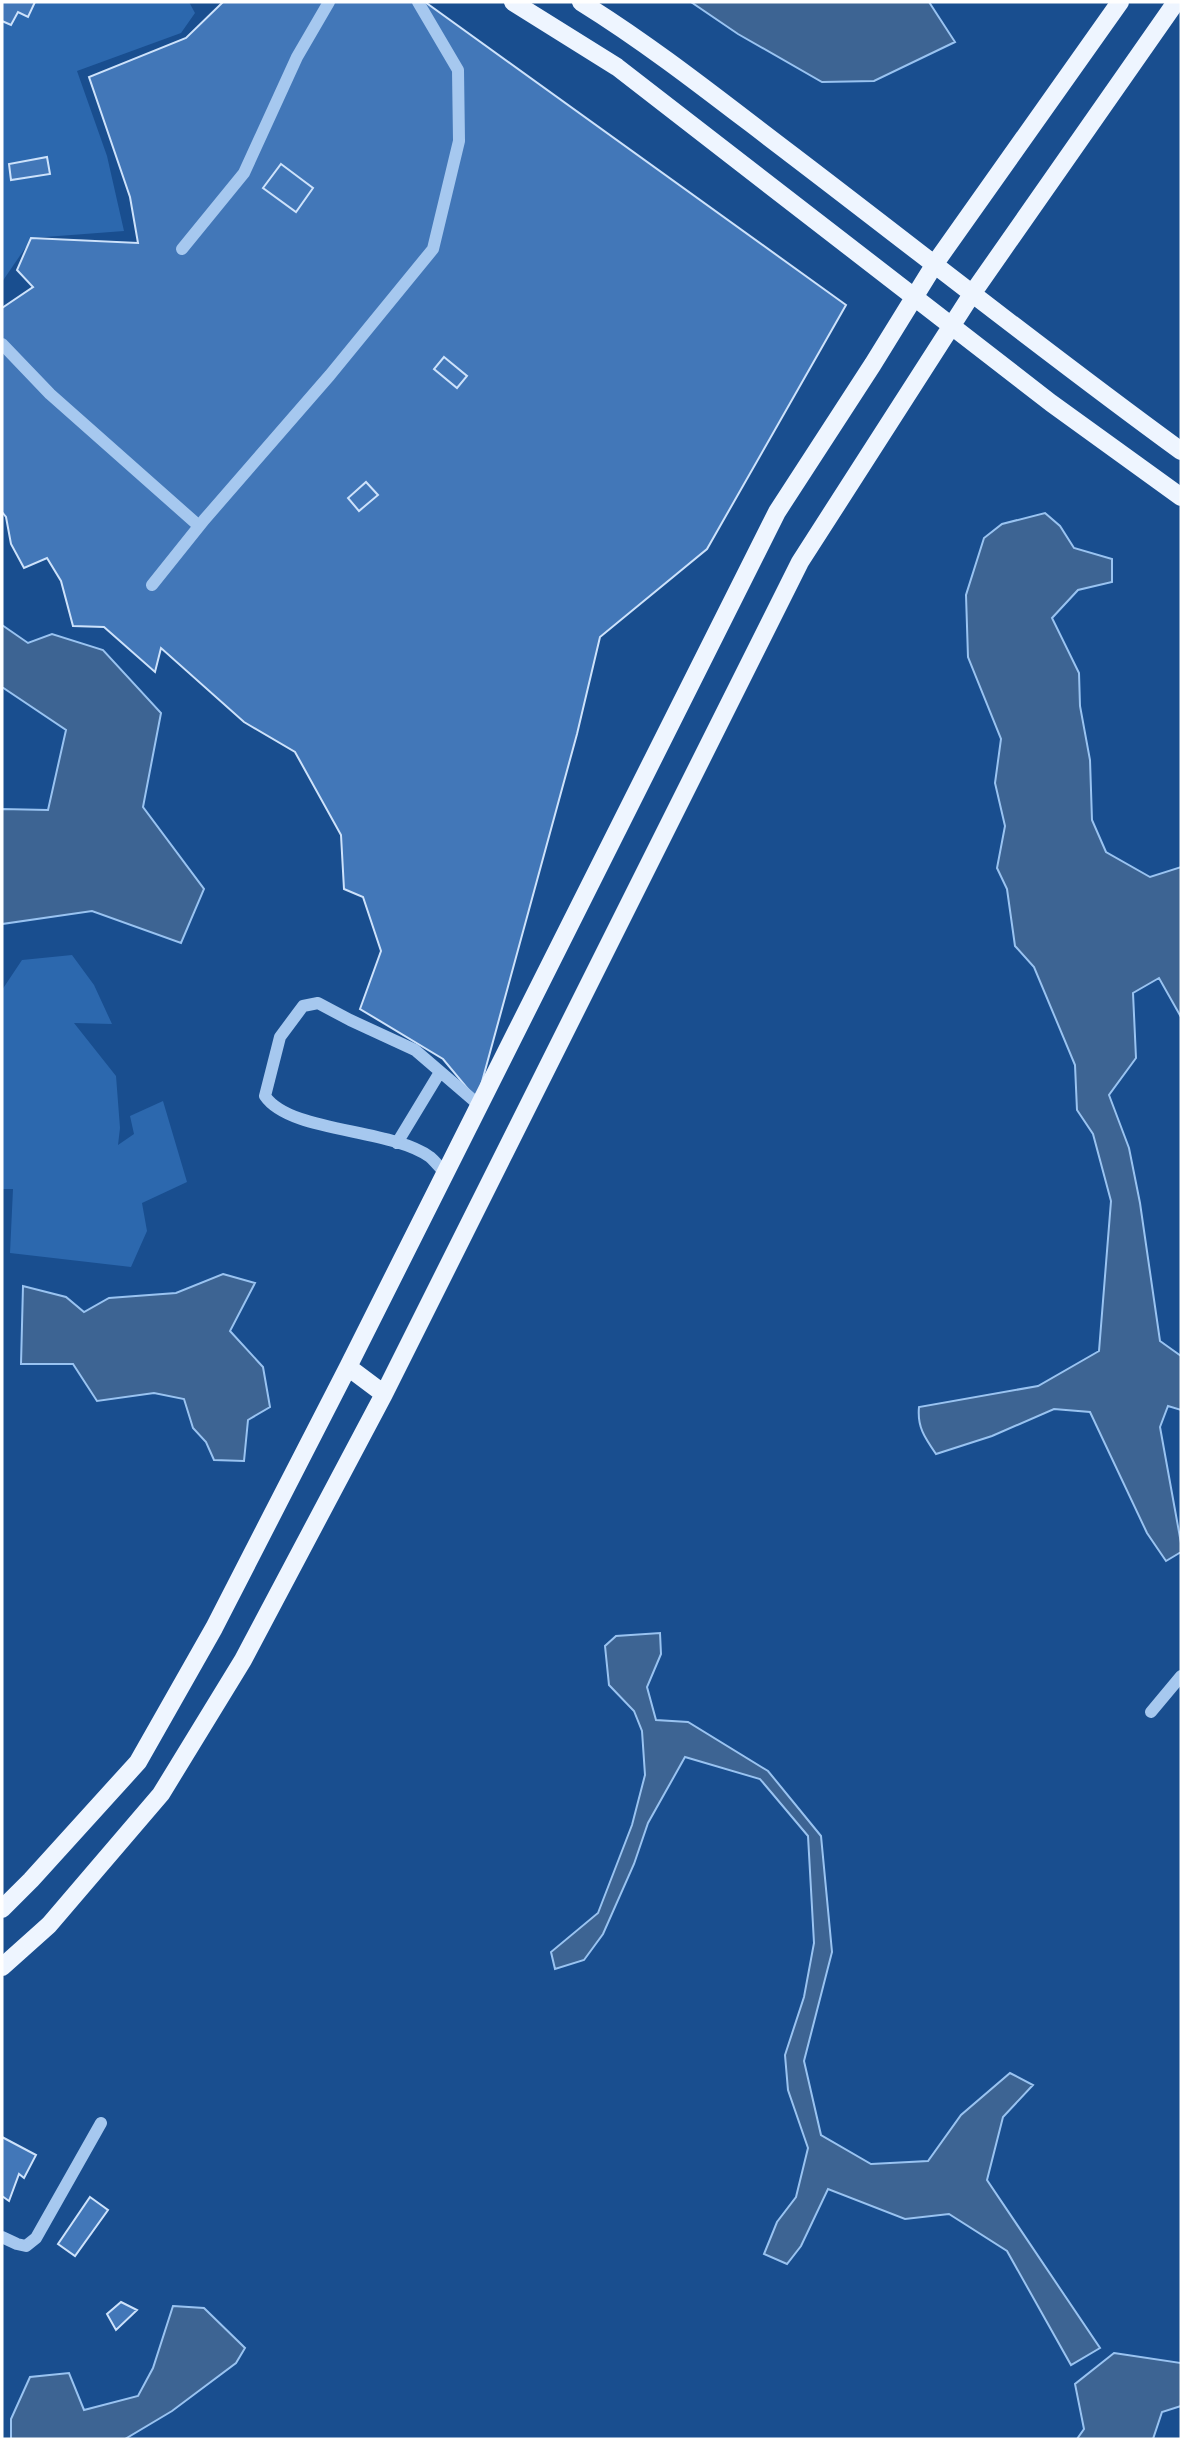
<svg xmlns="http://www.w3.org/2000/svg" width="1183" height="2441" font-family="'Roboto Condensed',sans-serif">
  <rect width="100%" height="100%" fill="#194e8f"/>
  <!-- green -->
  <path fill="#2c68ae" d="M2 2H189L195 13 181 33 77 71 107 156 124 231 32 238 2 282Z
    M72 955 94 985 112 1024 74 1023 116 1076 120 1128 118 1145 134 1134 130 1116 163 1101 187 1182 142 1203 147 1231 131 1267 10 1253 13 1189H2V990L22 960Z"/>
  <!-- water -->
  <path fill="#3d6493" stroke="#99c3f1" stroke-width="2" d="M691 2H929L955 42 874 81 822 82 738 34Z
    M1045 513 1060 526 1074 548 1112 559V582L1078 590 1052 618 1079 673 1080 706 1090 760 1092 820 1106 852 1150 877 1181 867V1017L1159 978 1133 993 1136 1058 1109 1095 1129 1148 1140 1203 1160 1341 1181 1356V1410L1168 1406 1160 1427 1181 1543V1552L1166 1561 1147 1533 1090 1412 1054 1409 992 1436 936 1454C925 1438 917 1427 919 1407L1038 1386 1099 1351 1111 1201 1093 1134 1077 1110 1075 1065 1034 967 1015 946 1007 889 997 868 1005 826 995 783 1001 739 968 657 966 595 984 538 1002 524Z
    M2 625 28 643 52 634 103 650 161 713 143 807 204 889 181 943 92 911 2 924V809L48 810 66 730 2 687Z
    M223 1274 255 1283 230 1331 263 1367 270 1407 248 1420 244 1461 214 1460 206 1442 193 1428 184 1399 154 1393 97 1401 73 1364H21L23 1286 66 1297 84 1312 109 1298 176 1293Z
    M660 1633 661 1654 647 1687 656 1720 688 1722 768 1771 821 1836 832 1952 804 2061 821 2135 871 2164 928 2161 961 2115 1010 2073 1033 2085 1003 2117 987 2180 1100 2348 1071 2365 1007 2251 949 2214 905 2219 828 2189 801 2246 787 2264 764 2254 777 2222 796 2197 808 2148 788 2090 785 2055 804 1997 814 1943 808 1836 760 1779 685 1757 648 1823 634 1864 603 1934 584 1960 555 1969 551 1952 598 1913 632 1825 645 1775 642 1731 634 1711 609 1685 605 1646 616 1636Z
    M173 2306 204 2308 245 2348 236 2363 172 2411 125 2439H11V2419L30 2377 69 2373 84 2410 138 2396 153 2368Z
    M1114 2353 1181 2363V2406L1162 2412 1153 2439H1077L1084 2429 1075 2384Z"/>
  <!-- building -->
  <path fill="#4277b8" stroke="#cde2fb" stroke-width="2" d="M2 2H35L28 17 18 12 11 25 2 21Z
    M223 2H425L846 305 707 549 600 637 577 734 477 1100 443 1059 360 1009 381 951 363 897 344 889 341 835 295 752 244 722 161 648 155 672 104 627 73 626 61 581 47 558 24 568 11 544 6 517 2 512V308L33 287 17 270 31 238 138 243 130 197 89 77 186 38Z
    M47 157 50 174 11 180 9 164Z
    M281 164 313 188 296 212 263 188Z
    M444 357 467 376 457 388 434 369Z
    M366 482 378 495 359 511 348 498Z
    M2 2137 36 2155 24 2178 19 2174 9 2201 2 2196Z
    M90 2197 108 2210 75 2256 58 2244Z
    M121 2302 137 2310 116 2330 107 2314Z"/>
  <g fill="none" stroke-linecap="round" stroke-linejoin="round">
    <!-- minor -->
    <path stroke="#a6c8ef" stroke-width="12" d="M182 249 244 173 297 57 329 2
      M2 344 50 394 199 526
      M152 585 204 520 330 375 433 249 459 141 458 70 418 2
      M397 1143 440 1072
      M445 1173C440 1168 435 1161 430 1157 390 1128 290 1133 265 1096L280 1037 303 1006 318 1003 350 1020 415 1050 479 1105
      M1151 1712 1181 1676
      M2 2237 17 2244 26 2246 36 2238 101 2123"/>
    <!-- major -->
    <path stroke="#eef5ff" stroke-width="18" d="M513 2 617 67 1051 403 1181 497
      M581 2C655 48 722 102 792 155 922 254 1049 355 1181 451
      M348 1367 384 1394
      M2 1909 31 1880 138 1762 214 1628 348 1367 777 512 873 364 936 262 1120 2
      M2 1967 49 1925 161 1794 243 1660 384 1394 800 562 972 294 1176 2"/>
  </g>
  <!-- border -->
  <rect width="1183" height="2441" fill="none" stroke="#ffffff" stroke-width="7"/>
</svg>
